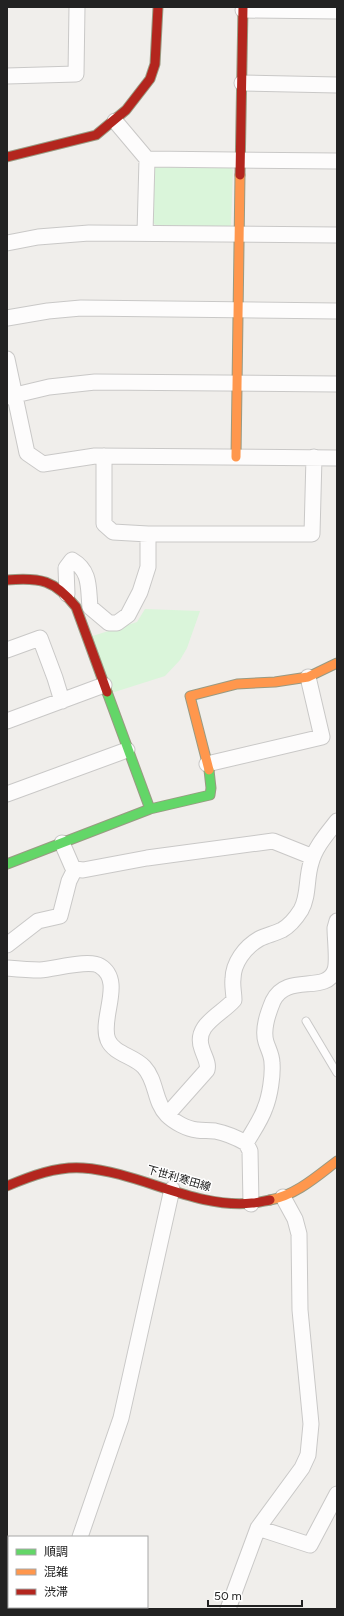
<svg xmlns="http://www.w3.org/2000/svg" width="344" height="1616" font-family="Figtree,'Noto Sans JP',sans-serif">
  <rect width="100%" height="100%" fill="#f0eeeb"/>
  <!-- forest -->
  <path fill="#cbdec1" d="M91 1607H134V1609H91Z"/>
  <!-- park -->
  <path fill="#daf5da" d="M155 165H228L233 170 231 225 228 228 157 226 152 222Z
    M145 609 200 611 187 648 180 660 165 676 102 696 83 639 137 622Z"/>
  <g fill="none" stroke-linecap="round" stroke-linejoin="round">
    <defs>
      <path id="lane" d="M306 1021 337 1073"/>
      <path id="street" d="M243 10 337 11
        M7 76 76 74 77 7
        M242 83 337 85
        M115 121 147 159 145 233
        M147 159 337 161
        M7 243 38 237 89 233 337 235
        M7 318 48 311 81 308 337 311
        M7 359 27 453 43 464 95 456 337 458
        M7 397 49 387 95 382 337 384
        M104 456V524L113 532 148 534H312L314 457
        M67 594 66 568 72 560C91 571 88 588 90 607L109 623H117L128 615 140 592 148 567V534
        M7 650 40 638 55 678 62 701
        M7 721 104 685
        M207 764 322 737 308 677
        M7 794 127 750
        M62 843 72 866 75 869 83 870 147 858 273 841 313 857
        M7 945 38 921 60 916 69 881 75 869
        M7 968C18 969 29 970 40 970 55 969 89 959 100 966 125 981 99 1019 108 1040 114 1054 134 1056 144 1067 157 1081 154 1102 167 1115 174 1122 187 1129 197 1130 203 1131 209 1130 215 1131 225 1133 237 1138 246 1143L250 1151 251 1204
        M167 1115 207 1070C209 1063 204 1056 202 1049 193 1025 221 1015 234 1000 234 993 232 986 233 979 233 963 245 947 259 939 266 935 274 934 282 930 289 926 296 918 301 910 309 896 306 878 311 863 315 847 327 834 337 821
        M246 1143C253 1131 261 1120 265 1108 270 1096 273 1075 272 1063 272 1055 268 1049 266 1042 262 1029 268 1013 273 1001 287 972 326 995 335 970 338 962 335 938 335 928L337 921
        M258 1528 310 1545 337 1494
        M80 1537 121 1418 172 1189
        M55 1609 56 1607
        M228 1609 258 1528 302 1468 308 1455 311 1424 300 1310 299 1234 295 1219 283 1197"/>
      <path id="fast" d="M107 692 150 809
        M7 864 150 809 210 795 211 788 209 770"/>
      <path id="slow" d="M236 457 240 175
        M209 770 190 696 237 684 275 682 308 677 337 663
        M270 1200C296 1195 316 1177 337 1161"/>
      <path id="jam" d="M7 157 96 135 126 110 150 79 155 64 158 7
        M240 175 243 7
        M7 580C40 577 55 580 76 607L107 692
        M7 1186C31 1176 57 1166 83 1168 140 1172 195 1209 252 1203 258 1203 264 1201 270 1200"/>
    </defs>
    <!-- lane casing -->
    <use href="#lane" stroke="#c9c8c7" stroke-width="9"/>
    <!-- street casing -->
    <use href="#street" stroke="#c9c8c7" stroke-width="17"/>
    <!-- fast casing -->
    <use href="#fast" stroke="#999a82" stroke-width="11"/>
    <!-- slow casing -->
    <use href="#slow" stroke="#999a82" stroke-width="11"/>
    <!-- jam casing -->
    <use href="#jam" stroke="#999a82" stroke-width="11"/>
    <!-- lane -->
    <use href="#lane" stroke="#fdfcfc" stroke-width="7"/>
    <!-- street -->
    <use href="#street" stroke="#fdfcfc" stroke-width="15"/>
    <!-- fast -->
    <use href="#fast" stroke="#63d668" stroke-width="9"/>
    <!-- slow -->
    <use href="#slow" stroke="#ff974d" stroke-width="9"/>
    <!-- jam -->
    <use href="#jam" stroke="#b3261e" stroke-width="9"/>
  </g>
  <g text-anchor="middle" stroke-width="3" stroke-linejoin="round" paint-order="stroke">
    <!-- street labels -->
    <g font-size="11" fill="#222" stroke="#fff">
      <text transform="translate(179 1178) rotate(16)" y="4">下世利寒田線</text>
    </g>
  </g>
  <!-- border -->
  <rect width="344" height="1616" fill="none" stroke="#222222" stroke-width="16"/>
  <!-- legend -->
  <rect x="8" y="1536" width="140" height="72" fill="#ffffff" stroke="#a7a7a7"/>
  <rect x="16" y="1549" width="20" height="6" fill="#63d668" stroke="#a7a7a7"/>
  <text x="44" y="1556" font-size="12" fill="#222222">順調</text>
  <rect x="16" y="1569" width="20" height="6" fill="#ff974d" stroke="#a7a7a7"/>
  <text x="44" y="1576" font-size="12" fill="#222222">混雑</text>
  <rect x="16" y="1589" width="20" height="6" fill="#b3261e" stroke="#a7a7a7"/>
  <text x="44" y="1596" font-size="12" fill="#222222">渋滞</text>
  <!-- scale -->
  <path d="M208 1600v6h94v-6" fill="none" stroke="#222222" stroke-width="2"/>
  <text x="214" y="1600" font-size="12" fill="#222222" stroke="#ffffff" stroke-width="3" paint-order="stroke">50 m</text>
</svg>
